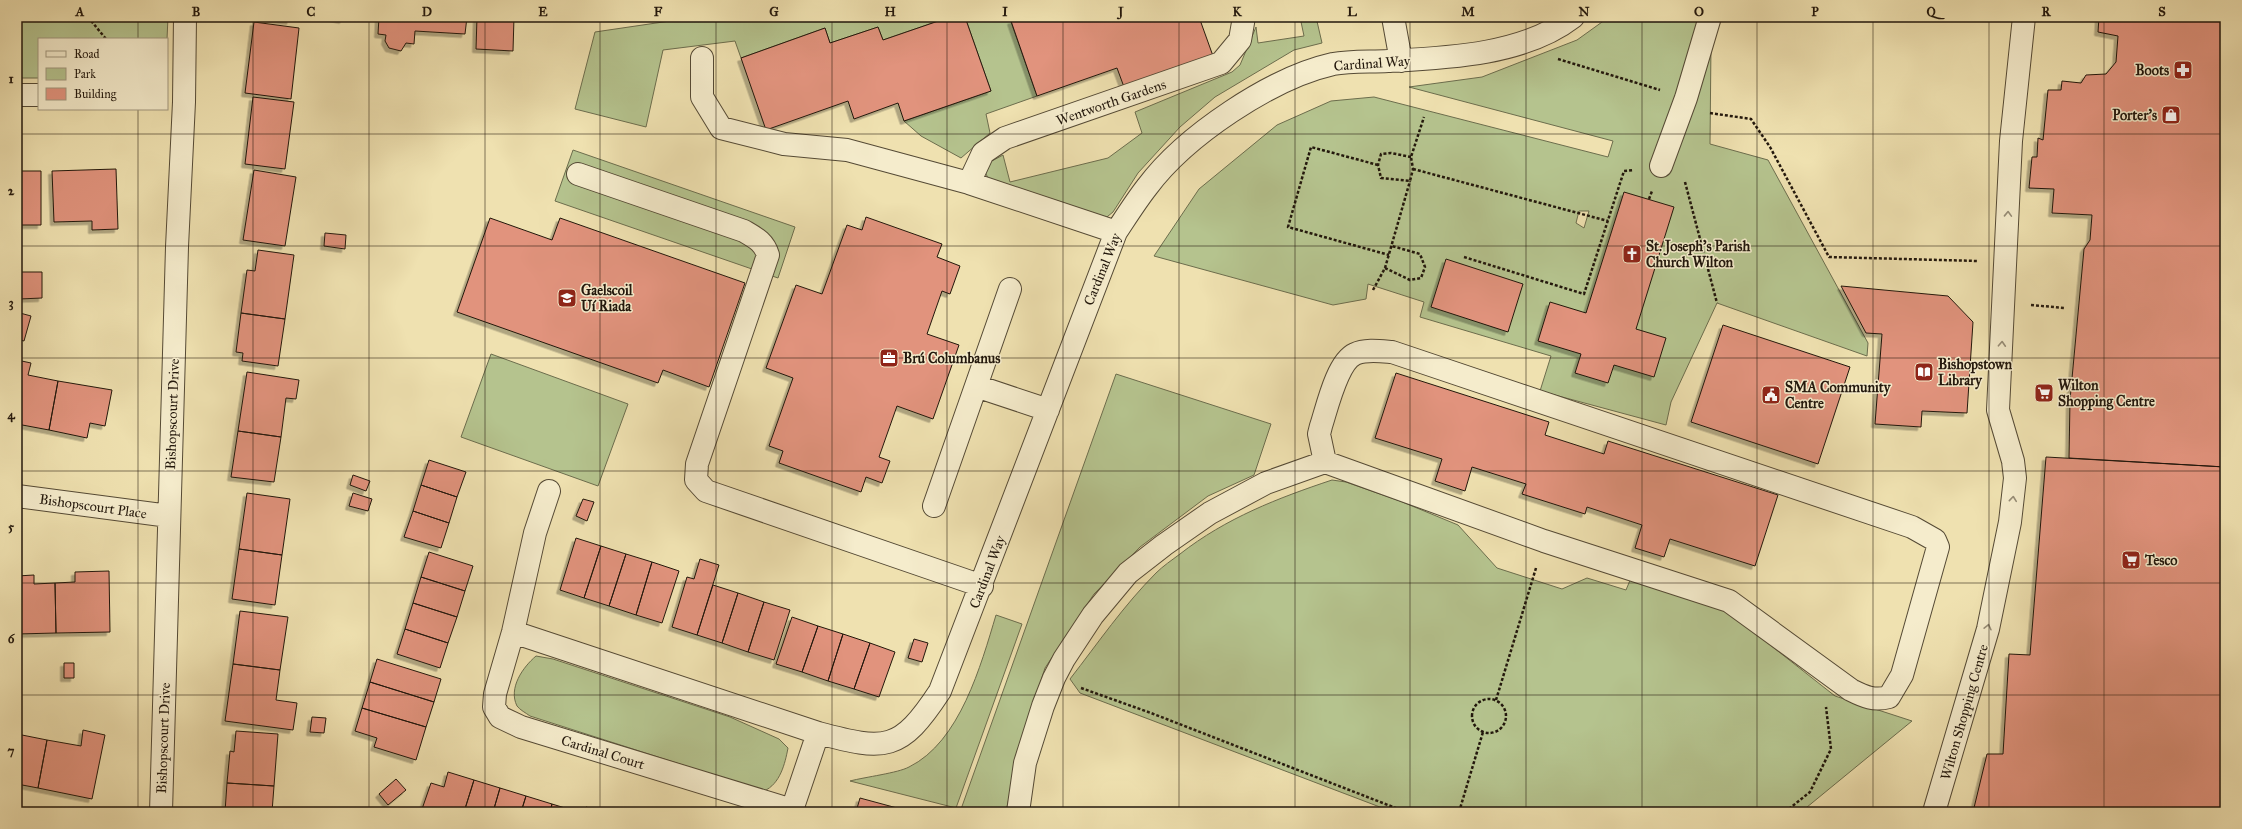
<svg xmlns="http://www.w3.org/2000/svg" width="2242" height="829" font-family="'IM FELL Great Primer',serif">
  <defs>
    <filter id="shadow"><feDropShadow dx="-3.5" dy="3.5" stdDeviation="0" flood-color="#0004"/></filter>
  </defs>
  <rect width="100%" height="100%" fill="#efe1b0"/>
  <filter id="stains"><feTurbulence type="fractalNoise" baseFrequency=".005" numOctaves="4"/><feColorMatrix values="0 0 0 0 .2 0 0 0 0 .09 0 0 0 0 .02 0 0 0 .5 -.17"/></filter>
  <radialGradient id="worn" r=".72"><stop offset=".6" stop-color="#630" stop-opacity="0"/><stop offset="1" stop-color="#630" stop-opacity=".3"/></radialGradient>
  <!-- green -->
  <path fill="#b5c38e" stroke="#6c6d4d" fill-rule="evenodd" d="M17 17H168L167 39H39V78H17Z
    M697 17H950L883 40 878 27 830 43 825 28 741 58 735 41 663 50 646 127 575 109 595 32Z
    M965 17H1023L1011 22 1037 96 986 114 990 133 961 158 921 136 904 121 991 91Z
    M1300 17H1316L1322 43 1294 50 1215 97 1180 127 1138 173 1113 212 1097 225 990 182 984 170 990 162 1003 155 1010 182 1108 158 1142 133 1135 112 1232 72 1240 65 1256 27 1258 43 1304 36Z
    M1609 17H1720L1711 44 1710 144 1768 160 1868 343 1867 356 1717 303 1671 402 1666 425 1540 391 1551 356 1420 317 1424 302 1368 284 1366 299 1333 305 1154 256 1199 189 1277 125 1331 101 1374 97 1608 157 1613 141 1409 87 1482 77 1577 40ZM1579 211H1589L1584 228 1576 223Z
    M573 150 795 227 778 278 555 201Z
    M491 354 628 404 598 486 461 437Z
    M1116 374 1271 424 1254 475 1208 496 1140 547 1094 594 1045 668 1019 750 1006 812H960Z
    M1332 480 1346 482 1400 501 1458 525 1497 568 1562 589 1587 578 1626 590 1631 578 1727 611 1835 696 1912 721 1801 812H1393L1080 693 1070 679C1098 643 1124 605 1156 573 1163 566 1172 560 1180 554 1226 518 1278 498 1332 480Z
    M996 615 1022 624 956 808 850 781C865 777 898 773 909 767 960 742 981 665 996 615Z
    M536 656 553 659 730 717 779 739 788 748C785 764 780 784 764 791L530 716C526 713 520 710 517 706 508 688 523 667 536 656Z"/>
  <!-- building -->
  <path fill="#e1937d" stroke="#22170c" filter="url(#shadow)" d="M255 17H291L290 21Z
    M330 17H344L343 20Z
    M379 17H467L465 34 415 31 414 44 406 43 401 51 389 48 385 41 386 35 378 34Z
    M477 17H514L513 51 476 49Z
    M950 17H965L991 91 904 121 898 103 854 119 848 101 766 130 741 58 825 28 830 43 878 27 883 40Z
    M1023 17H1199L1213 56 1124 87 1117 68 1037 96 1011 21Z
    M2099 17H2225V467L2069 458 2070 400 2084 249 2090 240 2092 215 2052 213 2054 189 2029 188 2032 157H2037L2038 138 2043 140 2048 90H2061L2062 81 2081 83 2086 75 2106 74 2116 62 2118 36 2098 32Z
    M254 22 299 28 291 99 245 93Z
    M253 97 294 102 285 169 245 164Z
    M116 169 118 229 92 230V221L54 222 52 171Z
    M254 170 296 177 285 246 243 240Z
    M17 171H41V225H17Z
    M1624 192 1674 207 1636 329 1666 338 1654 377 1614 365 1608 383 1575 373 1581 354 1538 341 1550 302 1586 313Z
    M866 217 942 244 937 257 960 266 950 294 942 291 927 334 959 345 933 419 897 406 879 457 890 461 882 483 866 477 861 492 779 463 783 451 769 446 793 378 766 368 796 285 822 294 847 225 862 230Z
    M490 218 552 240 560 218 745 283 709 387 663 370 658 383 457 312Z
    M325 233 346 235 345 249 324 246Z
    M258 250 294 255 285 319 241 313 247 270 255 271Z
    M1446 259 1523 284 1508 332 1431 307Z
    M19 272H42V298L19 299Z
    M1841 286 1948 296 1973 322 1967 413 1922 411 1921 427 1875 424 1882 334 1866 333Z
    M20 313 31 316 24 341 17 339V324Z
    M241 313 285 319 278 366 242 361 243 353 236 352Z
    M1723 325 1850 367 1818 464 1691 422Z
    M17 360 31 363 28 375 58 381 49 430 17 424Z
    M247 372 299 380 296 399 286 398 281 437 238 431Z
    M1396 373 1549 422 1545 435 1604 454 1608 441 1778 495 1755 566 1670 539 1664 557 1635 548 1642 525 1587 507 1585 514 1522 494 1526 484 1472 467 1465 491 1435 481 1442 459 1375 438Z
    M58 381 112 390 105 426 90 423 87 438 49 430Z
    M238 431 281 437 274 482 231 477Z
    M2046 457 2225 467V812H1973L1987 754H2003L2009 654 2030 655Z
    M429 460 466 472 457 497 421 485Z
    M353 475 370 481 366 491 350 485Z
    M421 485 457 497 449 523 413 511Z
    M247 493 290 499 282 555 239 549Z
    M353 493 372 499 368 511 349 506Z
    M583 499 594 502 587 521 576 516Z
    M413 511 449 523 441 548 404 537Z
    M576 538 601 546 584 598 560 590Z
    M601 546 626 554 609 606 584 598Z
    M239 549 282 555 275 605 232 599Z
    M429 552 473 566 465 591 421 577Z
    M626 554 652 562 636 615 609 606Z
    M700 559 719 565 697 635 672 627 687 577 694 579Z
    M652 562 679 571 662 623 636 615Z
    M109 571 110 632 56 633 55 583 75 582V572Z
    M34 575V584L55 583 56 633 17 634V576Z
    M421 577 465 591 457 617 413 603Z
    M713 585 738 593 722 643 697 635Z
    M738 593 764 602 748 652 722 643Z
    M764 602 790 610 774 660 748 652Z
    M413 603 457 617 448 643 405 629Z
    M240 611 288 617 280 670 233 664Z
    M792 617 818 626 802 672 776 664Z
    M818 626 843 634 828 681 802 672Z
    M405 629 448 643 440 668 397 654Z
    M843 634 870 643 854 689 828 681Z
    M914 639 928 643 922 662 908 658Z
    M870 643 895 652 879 697 854 689Z
    M377 659 441 679 434 702 370 682Z
    M64 663H74V678H64Z
    M233 664 280 670 276 700 297 703 293 730 225 721Z
    M370 682 434 702 426 727 362 708Z
    M362 708 426 727 416 760 374 747 377 738 355 731Z
    M312 717 326 718 324 733 310 732Z
    M83 730 105 735 92 799 38 788 47 740 81 746Z
    M236 731 278 734 274 786 227 783 230 751 234 752Z
    M17 734 47 740 38 788 17 784Z
    M448 772 474 780 464 812H421L431 783 444 787Z
    M396 779 406 790 388 805 379 794Z
    M474 780 500 788 493 812H464Z
    M227 783 274 786 272 812H225Z
    M500 788 526 796 521 812H493Z
    M526 796 552 804 550 812H521Z
    M860 798 897 808 896 812H856Z
    M552 804 578 812H550Z
    M586 807 603 812H585Z"/>
  <g fill="none" stroke-linecap="round" stroke-linejoin="round">
    <defs>
      <path id="minor" d="M1393 17 1401 61
        M702 58V97L721 128 784 144 847 150 969 183 1116 232
        M17 95H39
        M1661 166 1686 98 1710 17
        M578 174 744 231C756 238 764 242 768 255L697 464 696 480 706 491 982 586
        M969 183 983 153 1005 138 1221 63 1240 40 1244 17
        M976 386 1048 410
        M549 491 535 533 513 632 495 694 494 707 500 717 521 727 792 810 818 733C886 751 900 752 940 691L1116 232C1126 217 1136 201 1147 187 1185 136 1271 78 1333 64 1350 61 1370 62 1388 61 1447 58 1524 55 1573 17
        M17 496 169 516
        M934 506 1010 289
        M513 632 818 733
        M161 812 177 247 184 102 185 17
        M1018 812 1025 763 1043 706 1054 678 1064 659 1093 615 1128 573 1164 545 1210 513 1266 483 1325 462 1544 541 1729 601 1851 690C1865 697 1874 701 1889 697L1902 675 1938 547 1935 540 1912 527 1392 352C1380 351 1365 349 1355 354 1337 362 1327 408 1321 426L1319 434 1325 462
        M1934 812 1988 629 2010 522 2015 478 2013 461 1998 410 2011 141 2024 17"/>
    </defs>
    <!-- minor casing -->
    <use href="#minor" stroke="#554a35" stroke-width="24"/>
    <!-- path -->
    <path stroke="#22170c" stroke-width="2.5" stroke-dasharray="3 2" stroke-linecap="butt" d="M88 17 106 39
      M1558 59 1660 90
      M1710 113 1751 119 1770 147 1829 257 1978 261
      M1411 157 1391 153 1381 154 1378 165 1381 178 1410 181 1413 169 1411 157 1424 117
      M1378 165 1311 147 1288 227 1389 255
      M1413 169 1608 221
      M1685 182 1717 303
      M1649 199 1652 191
      M1464 257 1584 294 1624 171 1634 170
      M1385 268 1410 280 1421 278 1425 267 1420 254 1392 246
      M1373 290 1385 268 1410 181
      M2031 305 2065 308
      M1081 688 1151 713 1406 812
      M1472 716a17 17 0 1 1 34 0a17 17 0 1 1-34 0Z
      M1496 700 1536 568
      M1459 812 1483 732
      M1785 812 1810 792 1831 749 1826 707"/>
    <!-- minor -->
    <use href="#minor" stroke="#f5eccc" stroke-width="22"/>
  </g>
  <!-- one-way arrows -->
  <defs><path id="oneway-chevron" d="M-2-3.5L2.5 0L-2 3.5" fill="none" stroke-width="1.6" stroke-linecap="round" stroke-linejoin="round"/></defs>
  <g stroke="#968c76">
    <use href="#oneway-chevron" transform="translate(2008 214) rotate(-88)"/>
    <use href="#oneway-chevron" transform="translate(2002 344) rotate(-87)"/>
    <use href="#oneway-chevron" transform="translate(2013 499) rotate(-84)"/>
    <use href="#oneway-chevron" transform="translate(1988 627) rotate(-77)"/>
  </g>
  <!-- grid -->
  <path fill="none" stroke="#22170c" stroke-width="1" stroke-opacity="0.55" d="M138 17V39M253 17V812M369 17V812M485 17V812M600 17V812M716 17V812M832 17V812M947 17V812M1063 17V812M1179 17V812M1295 17V812M1410 17V812M1526 17V812M1642 17V812M1757 17V812M1873 17V812M1989 17V812M2104 17V812M138 109V812M17 134H2225M17 246H2225M17 358H2225M17 471H2225M17 583H2225M17 695H2225"/>
  <!-- icons -->
  <defs>
    <symbol id="pharmacy-square" viewBox="-11 -11 22 22"><rect x="-9" y="-9" width="18" height="18" rx="4" fill="#8f2418" stroke="#f5eccc"/><path d="M-2-6h4v4h4v4h-4v4h-4v-4h-4v-4h4Z" fill="#fff"/></symbol>
    <symbol id="shop-square" viewBox="-11 -11 22 22"><rect x="-9" y="-9" width="18" height="18" rx="4" fill="#8f2418" stroke="#f5eccc"/><path d="M-5-2.5h2.3a2.7 3.5 0 0 1 5.4 0H5L5.5 6h-11ZM-1.5-2.5h3a1.5 2.3 0 0 0-3 0Z" fill="#fff"/></symbol>
    <symbol id="church-square" viewBox="-11 -11 22 22"><rect x="-9" y="-9" width="18" height="18" rx="4" fill="#8f2418" stroke="#f5eccc"/><path d="M-1.2-6h2.4v3.5h3.3v2.4h-3.3V6h-2.4V-.1h-3.3v-2.4h3.3Z" fill="#fff"/></symbol>
    <symbol id="school-square" viewBox="-11 -11 22 22"><rect x="-9" y="-9" width="18" height="18" rx="4" fill="#8f2418" stroke="#f5eccc"/><path d="M0-5L7-2L0 1L-7-2ZM-4 1L0 2.5L4 1V4Q0 6-4 4Z" fill="#fff"/></symbol>
    <symbol id="office-square" viewBox="-11 -11 22 22"><rect x="-9" y="-9" width="18" height="18" rx="4" fill="#8f2418" stroke="#f5eccc"/><path d="M-6-3h4V-5.5h4V-3h4V5H-6ZM-1-4.5V-3h2v-1.5ZM-6 0V1H6V0Z" fill="#fff"/></symbol>
    <symbol id="library-square" viewBox="-11 -11 22 22"><rect x="-9" y="-9" width="18" height="18" rx="4" fill="#8f2418" stroke="#f5eccc"/><path d="M-6-4Q-3-5.5-.7-3.5V5Q-3 3-6 4ZM6-4Q3-5.5 .7-3.5V5Q3 3 6 4Z" fill="#fff"/></symbol>
    <symbol id="supermarket-square" viewBox="-11 -11 22 22"><rect x="-9" y="-9" width="18" height="18" rx="4" fill="#8f2418" stroke="#f5eccc"/><path d="M-6-5.5h2.5l.6 2H6L4.5 2H-2.5L-4.4-4H-6ZM-1.5 3.2a1.3 1.3 0 1 0 .1 0ZM3 3.2a1.3 1.3 0 1 0 .1 0Z" fill="#fff"/></symbol>
    <symbol id="civic-square" viewBox="-11 -11 22 22"><rect x="-9" y="-9" width="18" height="18" rx="4" fill="#8f2418" stroke="#f5eccc"/><path d="M-.6-6.5H3V-4.5H.6V-3L4-1V1h2V6H-6V1h2V-1L-.6-3ZM-1.2 2.5V6h2.4V2.5Z" fill="#fff"/></symbol>
  </defs>
  <g fill-rule="evenodd">
    <use href="#pharmacy-square" x="2172" y="59" width="22" height="22"/>
    <use href="#shop-square" x="2160" y="104" width="22" height="22"/>
    <use href="#church-square" x="1621" y="243" width="22" height="22"/>
    <use href="#school-square" x="556" y="287" width="22" height="22"/>
    <use href="#office-square" x="878" y="347" width="22" height="22"/>
    <use href="#library-square" x="1913" y="361" width="22" height="22"/>
    <use href="#supermarket-square" x="2033" y="382" width="22" height="22"/>
    <use href="#civic-square" x="1760" y="384" width="22" height="22"/>
    <use href="#supermarket-square" x="2120" y="549" width="22" height="22"/>
  </g>
  <g text-anchor="middle" stroke-width="3" stroke-linejoin="round" paint-order="stroke">
    <!-- street labels -->
    <g font-size="14" fill="#22170c" stroke="#f5eccc">
      <text transform="translate(1372 63) rotate(-4)" y="5">Cardinal Way</text>
      <text transform="translate(1111 102) rotate(-19)" y="5">Wentworth Gardens</text>
      <text transform="translate(1102 269) rotate(-68)" y="5">Cardinal Way</text>
      <text transform="translate(172 414) rotate(-88)" y="5">Bishopscourt Drive</text>
      <text transform="translate(93 506) rotate(8)" y="5">Bishopscourt Place</text>
      <text transform="translate(987 572) rotate(-69)" y="5">Cardinal Way</text>
      <text transform="translate(1964 712) rotate(-74)" y="5">Wilton Shopping Centre</text>
      <text transform="translate(163 738) rotate(-88)" y="5">Bishopscourt Drive</text>
      <text transform="translate(603 752) rotate(17)" y="5">Cardinal Court</text>
    </g>
    <!-- poi labels -->
    <g font-size="14" font-weight="bold" fill="#22170c" stroke="#f5eccc" text-anchor="start">
      <text x="2169" y="75" text-anchor="end">Boots</text>
      <text x="2157" y="120" text-anchor="end">Porter's</text>
      <text x="1646" y="251">St. Joseph's Parish<tspan x="1646" dy="16">Church Wilton</tspan></text>
      <text x="581" y="295">Gaelscoil<tspan x="581" dy="16">Uí Riada</tspan></text>
      <text x="903" y="363">Brú Columbanus</text>
      <text x="1938" y="369">Bishopstown<tspan x="1938" dy="16">Library</tspan></text>
      <text x="2058" y="390">Wilton<tspan x="2058" dy="16">Shopping Centre</tspan></text>
      <text x="1785" y="392">SMA Community<tspan x="1785" dy="16">Centre</tspan></text>
      <text x="2145" y="565">Tesco</text>
    </g>
  </g>
  <!-- margin -->
  <rect width="2242" height="829" fill="none" stroke="#efe1b0" stroke-width="44"/>
  <!-- legend -->
  <rect x="38" y="38" width="130" height="72" fill="#f5eccc" stroke="#a1977f"/>
  <rect x="46" y="51" width="20" height="6" fill="#f5eccc" stroke="#a1977f"/>
  <text x="74" y="58" font-size="12" fill="#22170c">Road</text>
  <rect x="46" y="68" width="20" height="12" fill="#b5c38e" stroke="#a1977f"/>
  <text x="74" y="78" font-size="12" fill="#22170c">Park</text>
  <rect x="46" y="88" width="20" height="12" fill="#e1937d" stroke="#a1977f"/>
  <text x="74" y="98" font-size="12" fill="#22170c">Building</text>
  <rect x="22" y="22" width="2198" height="785" fill="none" stroke="#22170c" stroke-width="1.5"/>
  <g font-size="13" text-anchor="middle" font-weight="bold" fill="#22170c">
    <text x="80" y="16">A</text>
    <text x="196" y="16">B</text>
    <text x="311" y="16">C</text>
    <text x="427" y="16">D</text>
    <text x="543" y="16">E</text>
    <text x="658" y="16">F</text>
    <text x="774" y="16">G</text>
    <text x="890" y="16">H</text>
    <text x="1005" y="16">I</text>
    <text x="1121" y="16">J</text>
    <text x="1237" y="16">K</text>
    <text x="1352" y="16">L</text>
    <text x="1468" y="16">M</text>
    <text x="1584" y="16">N</text>
    <text x="1699" y="16">O</text>
    <text x="1815" y="16">P</text>
    <text x="1931" y="16">Q</text>
    <text x="2046" y="16">R</text>
    <text x="2162" y="16">S</text>
    <text x="11" y="83">1</text>
    <text x="11" y="195">2</text>
    <text x="11" y="307">3</text>
    <text x="11" y="419">4</text>
    <text x="11" y="531">5</text>
    <text x="11" y="643">6</text>
    <text x="11" y="755">7</text>
  </g>
  <rect width="100%" height="100%" filter="url(#stains)"/>
  <rect width="100%" height="100%" fill="url(#worn)"/>
</svg>
